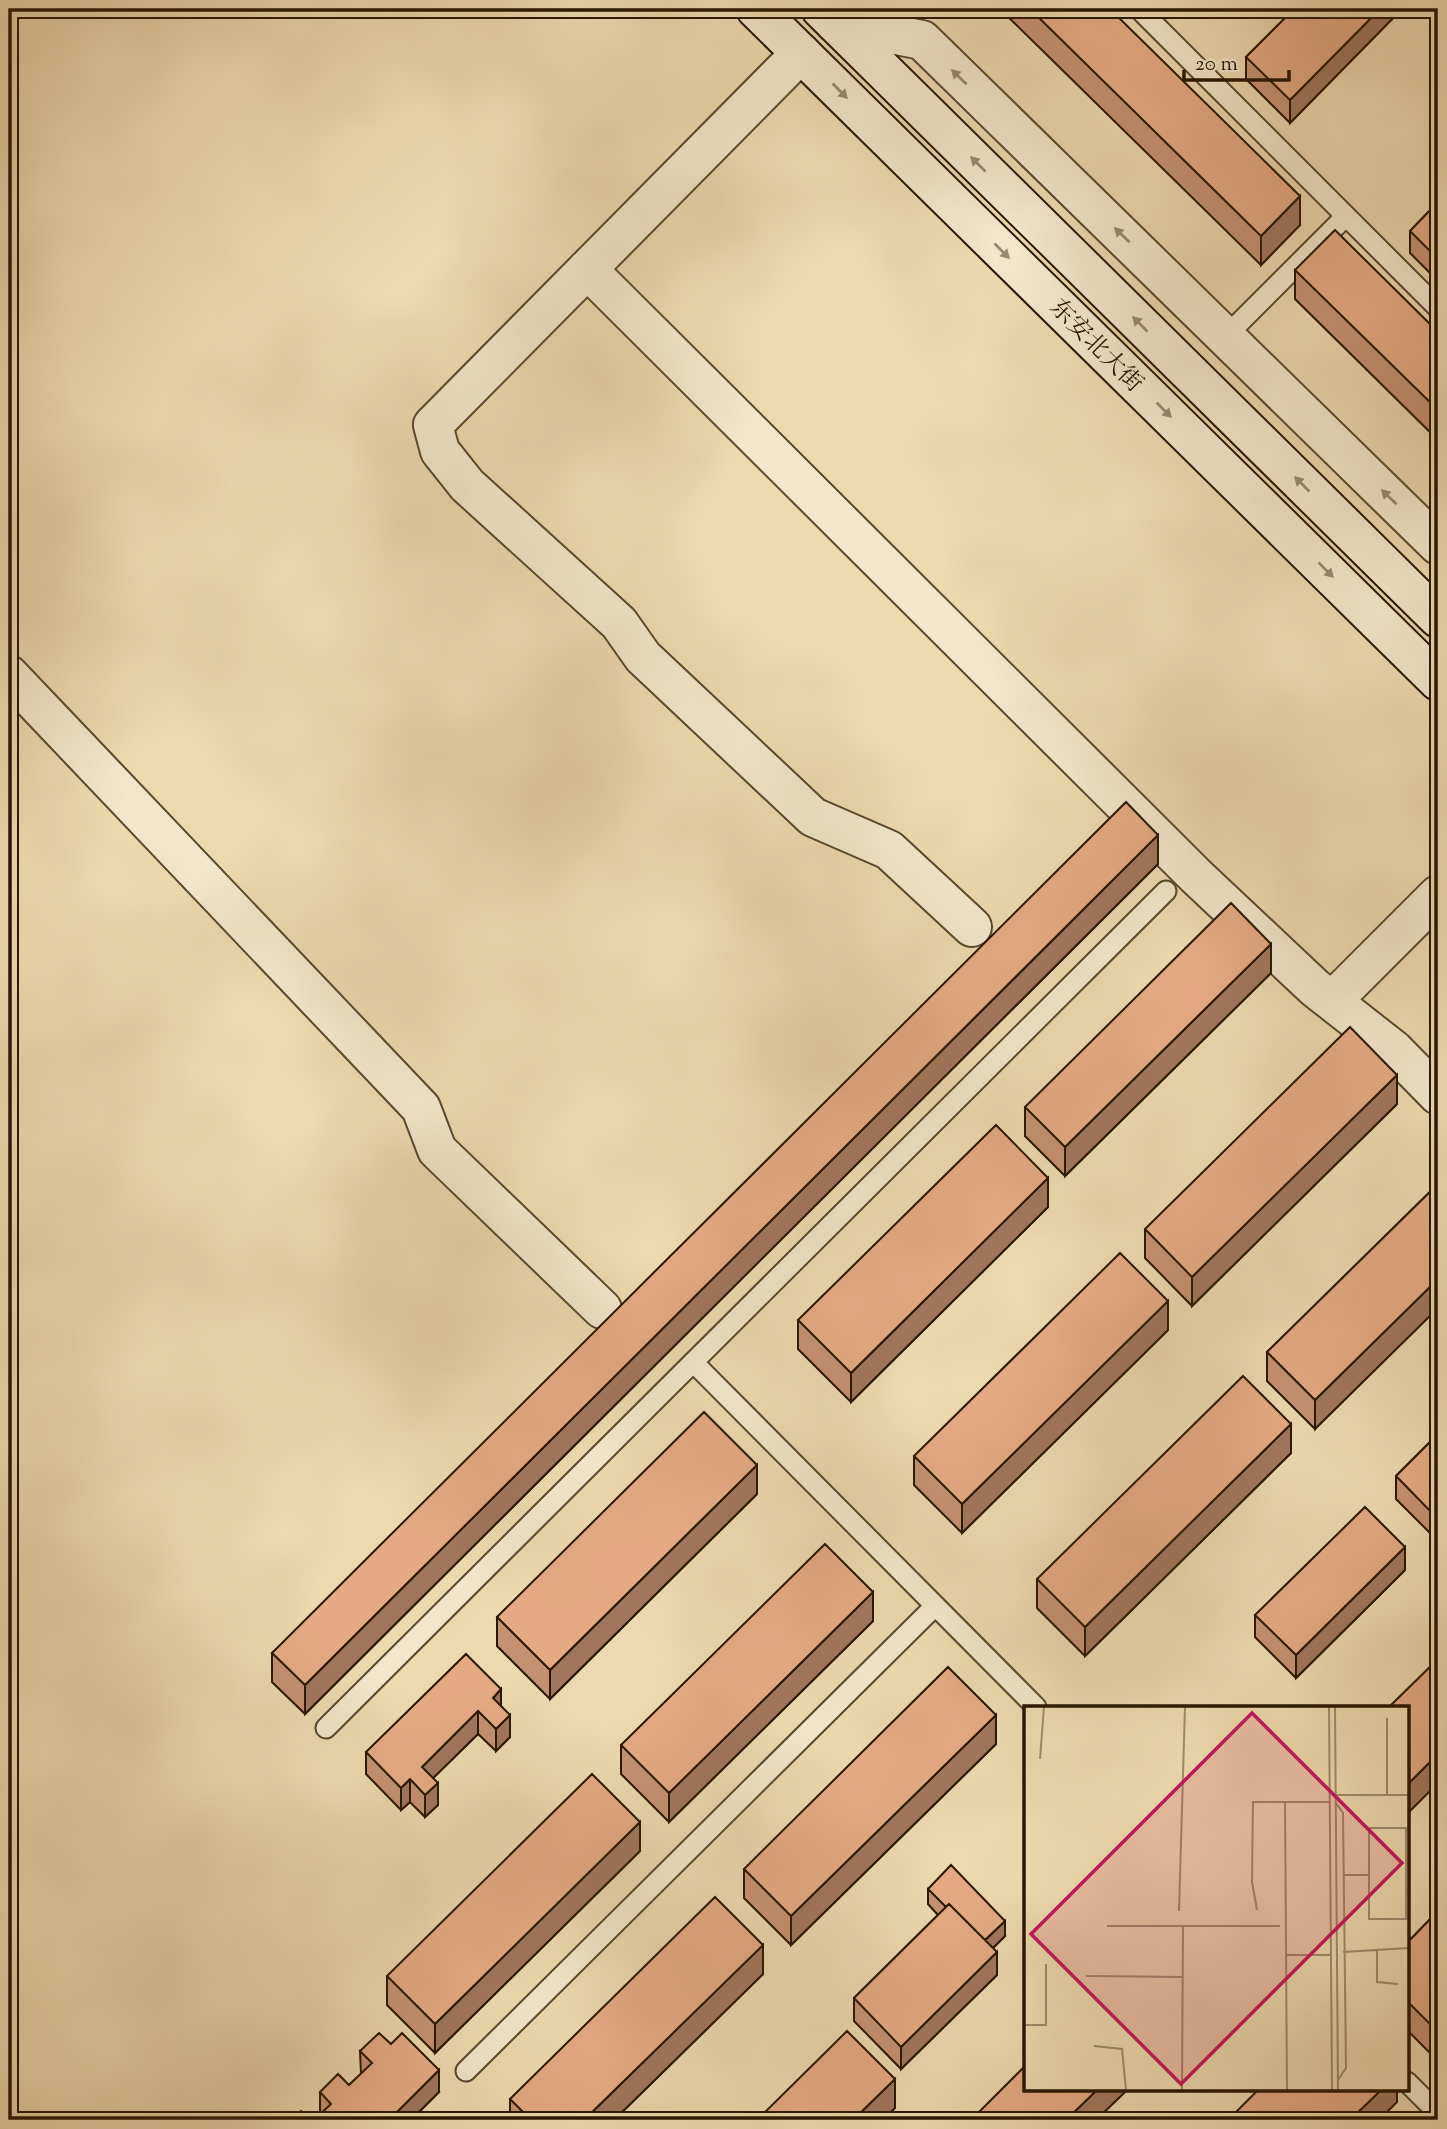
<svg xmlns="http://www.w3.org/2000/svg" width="1447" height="2129" font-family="'Sorts Mill Goudy','Noto Serif SC',serif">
  <rect width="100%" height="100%" fill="#edd9ae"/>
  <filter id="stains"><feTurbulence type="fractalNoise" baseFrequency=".00286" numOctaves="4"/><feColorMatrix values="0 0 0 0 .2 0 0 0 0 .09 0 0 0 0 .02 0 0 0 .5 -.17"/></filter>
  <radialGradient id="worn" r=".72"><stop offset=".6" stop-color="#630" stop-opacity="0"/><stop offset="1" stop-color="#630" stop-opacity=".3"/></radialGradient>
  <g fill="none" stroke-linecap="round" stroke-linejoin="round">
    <defs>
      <path id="lane" d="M1139 9 1438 308
        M1225 337 1346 216
        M693 1362 1036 1707
        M326 1728 1166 891
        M466 2071 935 1606
        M1407 2082 1438 2113"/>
      <path id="street" d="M835 23 922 40 1438 545
        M801 53 433 425 440 451 467 485 619 623 643 657 813 817 889 850 972 927
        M587 269 1196 876 1315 988 1394 1050 1438 1095
        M9 675 421 1108 437 1150 602 1309
        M1332 1001 1438 895"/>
      <path id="secondary" d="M756 9 1438 681
        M821 9 1438 618"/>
    </defs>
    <!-- lane casing -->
    <use href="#lane" stroke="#59472e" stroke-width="23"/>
    <!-- street casing -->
    <use href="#street" stroke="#59472e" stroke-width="42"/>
    <!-- secondary casing -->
    <use href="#secondary" stroke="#281603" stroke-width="42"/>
    <!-- lane -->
    <use href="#lane" stroke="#f3e6ca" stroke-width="19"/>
    <!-- street -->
    <use href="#street" stroke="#f3e6ca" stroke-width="38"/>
    <!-- secondary -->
    <use href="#secondary" stroke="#f3e6ca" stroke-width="38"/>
  </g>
  <!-- wall -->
  <path fill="#c59271" stroke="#281603" stroke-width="2" d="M1000 9H1110L1300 225 1261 265Z
    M1294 9H1402L1290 123 1246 79V57Z
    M1438 202V281L1410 253V231Z
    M1295 270 1438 332V440L1295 299Z
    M1158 864 305 1714 272 1682V1653Z
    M1271 973 1065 1176 1025 1136V1107Z
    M1397 1104 1192 1306 1145 1258V1229Z
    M1438 1184 1315 1429 1267 1381V1352Z
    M1048 1207 851 1402 798 1349V1320Z
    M1168 1330 962 1533 914 1485V1456Z
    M1438 1434V1537L1436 1539 1396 1499V1476Z
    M1291 1453 1085 1656 1037 1608V1579Z
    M757 1494 550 1699 497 1646V1617Z
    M1405 1570 1296 1678 1255 1637V1615Z
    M873 1621 669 1822 621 1774V1745Z
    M501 1689V1706L510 1737 496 1751 478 1734 433 1778 438 1805 425 1817 410 1802 401 1810 366 1774V1752Z
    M996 1744 791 1945 744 1898V1869Z
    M640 1851 435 2053 387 2005V1976Z
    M928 1889 1005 1936 993 1948 997 1975 901 2069 854 2021V1998L938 1915 928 1904Z
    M1438 1911V2061L1407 2030V1943Z
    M763 1974 614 2120H510V2099Z
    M360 2051 439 2092 411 2120H314L320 2115V2092L349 2085 361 2074Z
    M1128 2089 1096 2120H978V2113Z"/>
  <!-- shaded-wall -->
  <path fill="#a0775c" stroke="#281603" stroke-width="2" d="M1380 9H1402L1290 123V100Z
    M1300 196V225L1261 265V236Z
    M1158 835V864L305 1714V1685Z
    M1271 944V973L1065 1176V1147Z
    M1397 1075V1104L1192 1306V1277Z
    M1048 1178V1207L851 1402V1373Z
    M1438 1279V1308L1315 1429V1400Z
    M1168 1301V1330L962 1533V1504Z
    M1291 1424V1453L1085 1656V1627Z
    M757 1465V1494L550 1699V1670Z
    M1438 1514V1537L1436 1539V1517Z
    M1405 1547V1570L1296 1678V1655Z
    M873 1592V1621L669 1822V1793Z
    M501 1689V1712L493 1698Z
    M478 1711V1734L422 1789V1767Z
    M510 1715V1737L496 1751V1729Z
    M996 1715V1744L791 1945V1916Z
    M1438 1754V1783L1407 1814V1785Z
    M410 1779V1802L401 1810V1788Z
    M438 1783V1805L425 1817V1795Z
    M640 1822V1851L435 2053V2024Z
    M1005 1921V1936L982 1959V1943Z
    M763 1945V1974L614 2120H584Z
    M997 1952V1975L901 2069V2047Z
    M439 2070V2092L411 2120H389Z
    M895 2079V2108L883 2120H853Z
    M1098 2089H1128L1096 2120H1066Z
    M1382 2089H1397V2102L1379 2120H1350Z"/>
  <!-- building -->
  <path fill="#e5aa83" stroke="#281603" stroke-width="2" d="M1030 9H1110L1300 196 1261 236Z
    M1294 9H1380L1290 100 1246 57Z
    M1438 202V259L1410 231Z
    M1335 230 1438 332V410L1295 270Z
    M1126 802 1158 835 305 1685 272 1653Z
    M1231 903 1271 944 1065 1147 1025 1107Z
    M1350 1027 1397 1075 1192 1277 1145 1229Z
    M996 1125 1048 1178 851 1373 798 1320Z
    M1438 1184V1279L1315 1400 1267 1352Z
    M1120 1253 1168 1301 962 1504 914 1456Z
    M1243 1376 1291 1424 1085 1627 1037 1579Z
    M704 1412 757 1465 550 1670 497 1617Z
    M1438 1434V1514L1436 1517 1396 1476Z
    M1365 1507 1405 1547 1296 1655 1255 1615Z
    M825 1544 873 1592 669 1793 621 1745Z
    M466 1654 501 1689 493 1698 510 1715 496 1729 478 1711 422 1767 438 1783 425 1795 410 1779 401 1788 366 1752Z
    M1438 1659V1754L1407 1785V1707H1389Z
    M948 1667 996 1715 791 1916 744 1869Z
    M592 1774 640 1822 435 2024 387 1976Z
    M951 1865 1005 1921 985 1940 949 1904 946 1907 928 1889Z
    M715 1897 763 1945 584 2120H531L510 2099Z
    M949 1904 997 1952 901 2047 854 1998Z
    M1438 1911V2032L1407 2001V1943Z
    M847 2031 895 2079 853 2120H757Z
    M379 2033 391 2044 402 2033 439 2070 389 2120H314L331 2104 320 2092 338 2074 349 2085 372 2063 360 2051Z
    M1025 2066V2089H1098L1066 2120H985L978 2113Z
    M1259 2089H1382L1350 2120H1228Z
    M301 2111 311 2120H291Z"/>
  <!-- one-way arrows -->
  <defs><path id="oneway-solid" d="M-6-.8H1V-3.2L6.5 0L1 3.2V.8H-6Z" transform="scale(1.75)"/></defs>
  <g fill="#988870">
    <use href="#oneway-solid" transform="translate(959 77) rotate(-136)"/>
    <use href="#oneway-solid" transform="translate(840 91) rotate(45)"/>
    <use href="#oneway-solid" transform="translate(978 164) rotate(-135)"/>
    <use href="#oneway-solid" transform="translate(1122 235) rotate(-136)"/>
    <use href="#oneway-solid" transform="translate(1002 251) rotate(45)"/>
    <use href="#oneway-solid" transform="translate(1140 324) rotate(-135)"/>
    <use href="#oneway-solid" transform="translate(1164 410) rotate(45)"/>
    <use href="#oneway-solid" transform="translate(1302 484) rotate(-135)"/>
    <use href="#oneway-solid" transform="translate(1389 497) rotate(-136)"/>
    <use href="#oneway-solid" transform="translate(1326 570) rotate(45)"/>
  </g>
  <g text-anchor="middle" stroke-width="5" stroke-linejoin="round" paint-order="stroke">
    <!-- street labels -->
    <g font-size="24" fill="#281603" stroke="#f3e6ca">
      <text transform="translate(1097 345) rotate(45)" y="8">东安北大街</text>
    </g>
  </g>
  <!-- overview -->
  <g transform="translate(1024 1706)">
    <rect width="385" height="385" fill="#edd9ae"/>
    <path fill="none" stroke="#9e8b6a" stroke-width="2" d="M305 1 308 384M311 1 314 384M16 53 20 1M312 89H385M363 89V12M261 96 263 384M312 97 319 107 322 362 314 374M345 122H382V213H345ZM320 169H345M233 204 228 176 229 96H305M155 205 161 1M83 220H256M353 244V276L374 278M319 246 385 242M262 249H307M62 270 158 271M0 319H22V258M70 340 98 343 102 384M158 384 159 220"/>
    <path fill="#c2185b" fill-opacity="0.15" stroke="#c2185b" stroke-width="3.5" d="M228 7 378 157 157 378 7 228Z"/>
    <rect width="385" height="385" fill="none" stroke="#281603" stroke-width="3.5"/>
  </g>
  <!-- margin -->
  <rect width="1447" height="2129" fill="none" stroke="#edd9ae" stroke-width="35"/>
  <rect x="10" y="10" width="1426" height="2108" fill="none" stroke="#281603" stroke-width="3.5"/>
  <rect x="18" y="18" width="1412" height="2094" fill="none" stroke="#281603" stroke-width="2"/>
  <!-- scale -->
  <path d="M1184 70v10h105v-10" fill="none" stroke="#281603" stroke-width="3.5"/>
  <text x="1195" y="70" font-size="21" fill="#281603" stroke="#f3e6ca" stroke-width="5" paint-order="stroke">20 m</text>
  <rect width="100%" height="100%" filter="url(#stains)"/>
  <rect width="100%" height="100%" fill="url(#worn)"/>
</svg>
